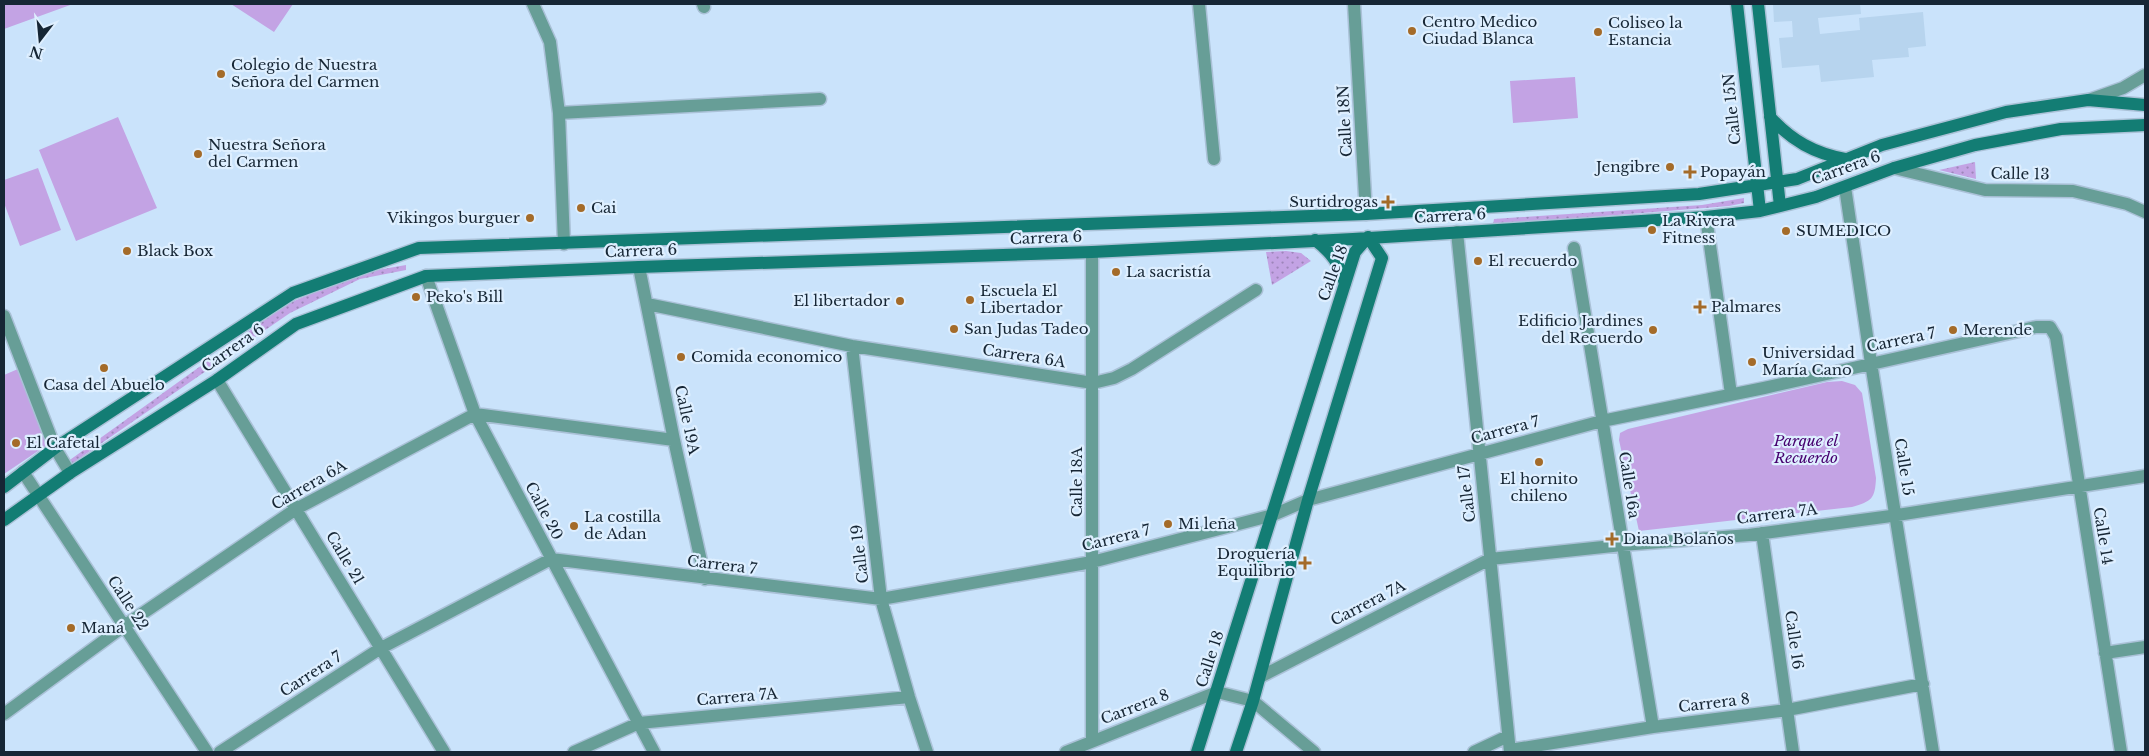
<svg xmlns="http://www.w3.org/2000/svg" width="2149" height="756" font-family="'Libre Baskerville',serif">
  <defs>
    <pattern id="grass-dots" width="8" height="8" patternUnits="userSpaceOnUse" patternTransform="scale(1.25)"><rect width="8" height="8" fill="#c3a3e4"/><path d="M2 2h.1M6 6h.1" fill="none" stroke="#9d85ba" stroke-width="1.8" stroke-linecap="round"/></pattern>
  </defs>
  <rect width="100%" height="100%" fill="#cae3fb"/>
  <!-- built -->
  <path fill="#b7d4ee" d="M1773 4H1860L1861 14 1818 18 1820 34 1860 30 1859 18 1923 12 1926 46 1908 48 1909 57 1872 60 1874 77 1821 82 1819 65 1782 68 1779 38 1793 37 1792 21 1774 22Z"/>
  <!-- grass -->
  <path fill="url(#grass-dots)" d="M1975 162 1976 179 1939 170Z
    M1744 198V203L1729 206 1493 225 1494 219 1702 205Z
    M1286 251 1301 253 1311 261 1272 285 1266 252Z
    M406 265V270L360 279 290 313 70 465 67 462 287 304 360 273Z"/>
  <!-- park -->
  <path fill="#c3a3e4" d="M4 4H73L4 29Z
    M231 4H293L274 32Z
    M1575 77 1578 118 1513 123 1510 81Z
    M118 117 157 208 76 241 39 150Z
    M38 168 61 230 20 246 4 203V180Z
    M18 369 47 445 4 474V375Z
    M1842 381 1855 385 1862 393 1876 478C1875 499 1872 501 1852 507L1639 531 1619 440 1620 433 1628 429 1827 382Z"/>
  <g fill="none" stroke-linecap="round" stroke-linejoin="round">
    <defs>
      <path id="street" d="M533 4 550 42 559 113 564 244
        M703 4 704 7
        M1199 4 1214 159
        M1354 4 1366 214
        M2089 100 2123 88 2145 75
        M559 113 820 99
        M1894 168 1985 190 2073 191 2127 204 2145 212
        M1845 187 1871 363 1933 752
        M1706 217 1731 394
        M1457 232 1510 752
        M1574 248 1653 727
        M1092 252V741
        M639 267 674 440 705 579
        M426 276 475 414 654 752
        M647 304 852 346 1093 383 1114 378 1132 369 1256 290
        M4 316 55 448 70 473
        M852 346 881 599 909 697 927 752
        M217 380 444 752
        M23 472 207 752
        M1762 533 1793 752
        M2105 653 2145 647
        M1260 677 1490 559 1622 545 1749 535 1891 516 2145 476
        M4 714 124 626 296 509 475 414 674 440
        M1510 750 1653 727 1787 710 1923 684
        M220 752 381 648 551 559 881 599 1092 562 1273 515 1308 500 1602 421 1764 388 2036 327H2050L2056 337 2121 752
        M574 752 639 723 909 697
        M1066 752 1217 692 1253 701 1314 752
        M1474 752 1508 736"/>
      <path id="secondary" d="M1737 4 1760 211
        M1758 4 1780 206
        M1770 117C1792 141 1814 153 1845 159
        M1315 240C1331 252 1340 264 1345 284
        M4 487 55 448 293 293 419 248 1366 214 1699 194 1797 179 1882 145 2006 112 2088 100 2145 105
        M4 520 70 473 217 380 296 324 426 276 639 267 1092 252 1353 239 1706 217 1760 211 1816 197 1894 168 1975 145 2061 129 2145 125
        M1197 752 1355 252 1368 237
        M1236 752 1253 701 1308 500 1382 258 1368 237"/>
    </defs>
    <!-- street casing -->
    <use href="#street" stroke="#aac1d7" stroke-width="15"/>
    <!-- secondary casing -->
    <use href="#secondary" stroke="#aac1d7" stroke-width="15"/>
    <!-- street -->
    <use href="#street" stroke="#679e97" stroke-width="12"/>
    <!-- secondary -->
    <use href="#secondary" stroke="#137d74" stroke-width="12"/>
  </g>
  <!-- markers -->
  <g fill="#a46b29" stroke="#deefff" stroke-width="2">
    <circle cx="1412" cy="31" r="5"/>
    <circle cx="1598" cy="32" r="5"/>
    <circle cx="221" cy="74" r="5"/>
    <circle cx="198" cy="154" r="5"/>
    <circle cx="1670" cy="167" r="5"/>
    <path d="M1687.5 164.5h5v5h5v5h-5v5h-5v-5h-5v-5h5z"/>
    <path d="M1385.5 194.5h5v5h5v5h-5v5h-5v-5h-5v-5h5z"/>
    <circle cx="581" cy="208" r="5"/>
    <circle cx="530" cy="218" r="5"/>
    <circle cx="1652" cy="230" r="5"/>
    <circle cx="1786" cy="231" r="5"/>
    <circle cx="127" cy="251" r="5"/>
    <circle cx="1478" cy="261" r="5"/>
    <circle cx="1116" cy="272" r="5"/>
    <circle cx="416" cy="297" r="5"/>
    <circle cx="970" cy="300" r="5"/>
    <circle cx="900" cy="301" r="5"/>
    <path d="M1697.5 299.5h5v5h5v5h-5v5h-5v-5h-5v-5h5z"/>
    <circle cx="954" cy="329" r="5"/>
    <circle cx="1653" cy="330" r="5"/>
    <circle cx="1953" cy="330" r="5"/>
    <circle cx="681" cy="357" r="5"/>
    <circle cx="1752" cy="362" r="5"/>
    <circle cx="104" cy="368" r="5"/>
    <circle cx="16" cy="443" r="5"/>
    <circle cx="1539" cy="462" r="5"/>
    <circle cx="1168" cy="524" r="5"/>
    <circle cx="574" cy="526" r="5"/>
    <path d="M1609.5 531.5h5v5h5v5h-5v5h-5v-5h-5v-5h5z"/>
    <path d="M1302.5 555.5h5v5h5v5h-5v5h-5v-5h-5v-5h5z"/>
    <circle cx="71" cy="628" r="5"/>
  </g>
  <g text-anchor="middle" stroke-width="4.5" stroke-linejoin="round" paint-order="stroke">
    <!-- poi labels -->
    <g font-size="15" fill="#162635" stroke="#deefff" text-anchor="start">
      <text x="1422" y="27">Centro Medico<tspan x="1422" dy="17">Ciudad Blanca</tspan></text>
      <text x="1608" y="28">Coliseo la<tspan x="1608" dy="17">Estancia</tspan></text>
      <text x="231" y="70">Colegio de Nuestra<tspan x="231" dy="17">Señora del Carmen</tspan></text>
      <text x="208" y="150">Nuestra Señora<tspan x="208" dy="17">del Carmen</tspan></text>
      <text x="1660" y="172" text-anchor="end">Jengibre</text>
      <text x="1700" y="177">Popayán</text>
      <text x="1378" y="207" text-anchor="end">Surtidrogas</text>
      <text x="591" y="213">Cai</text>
      <text x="520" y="223" text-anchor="end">Vikingos burguer</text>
      <text x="1662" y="226">La Rivera<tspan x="1662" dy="17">Fitness</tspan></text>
      <text x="1796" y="236">SUMEDICO</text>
      <text x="137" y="256">Black Box</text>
      <text x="1488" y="266">El recuerdo</text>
      <text x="1126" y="277">La sacristía</text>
      <text x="980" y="296">Escuela El<tspan x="980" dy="17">Libertador</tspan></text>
      <text x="426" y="302">Peko's Bill</text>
      <text x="890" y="306" text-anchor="end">El libertador</text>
      <text x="1711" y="312">Palmares</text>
      <text x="1643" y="326" text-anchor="end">Edificio Jardines<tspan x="1643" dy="17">del Recuerdo</tspan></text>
      <text x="964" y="334">San Judas Tadeo</text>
      <text x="1963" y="335">Merende</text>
      <text x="1762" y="358">Universidad<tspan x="1762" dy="17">María Cano</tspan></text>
      <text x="691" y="362">Comida economico</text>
      <text x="104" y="390" text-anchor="middle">Casa del Abuelo</text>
      <text x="26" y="448">El Cafetal</text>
      <text x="1539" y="484" text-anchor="middle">El hornito<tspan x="1539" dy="17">chileno</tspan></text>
      <text x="584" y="522">La costilla<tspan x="584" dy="17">de Adan</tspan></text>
      <text x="1178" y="529">Mi leña</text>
      <text x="1623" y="544">Diana Bolaños</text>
      <text x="1295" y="559" text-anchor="end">Droguería<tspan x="1295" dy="17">Equilibrio</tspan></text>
      <text x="81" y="633">Maná</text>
    </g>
    <!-- street labels -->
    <g font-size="15" fill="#162635" stroke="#deefff">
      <text transform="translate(1732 109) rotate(-96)" y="5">Calle 15N</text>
      <text transform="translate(1345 121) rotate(-93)" y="5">Calle 18N</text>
      <text transform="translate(1846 168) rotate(-20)" y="5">Carrera 6</text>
      <text transform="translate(2020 174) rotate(1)" y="5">Calle 13</text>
      <text transform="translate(1450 216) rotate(-3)" y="5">Carrera 6</text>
      <text transform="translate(1046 238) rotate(-2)" y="5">Carrera 6</text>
      <text transform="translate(641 251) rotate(-2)" y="5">Carrera 6</text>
      <text transform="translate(1333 273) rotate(-70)" y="5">Calle 18</text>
      <text transform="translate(1901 340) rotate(-12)" y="5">Carrera 7</text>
      <text transform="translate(233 348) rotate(-35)" y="5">Carrera 6</text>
      <text transform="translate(1024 356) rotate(9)" y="5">Carrera 6A</text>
      <text transform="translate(687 420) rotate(78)" y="5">Calle 19A</text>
      <text transform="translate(1505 430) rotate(-15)" y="5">Carrera 7</text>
      <text transform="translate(1904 467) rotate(81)" y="5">Calle 15</text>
      <text transform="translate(1077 482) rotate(-90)" y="5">Calle 18A</text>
      <text transform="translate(309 485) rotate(-30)" y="5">Carrera 6A</text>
      <text transform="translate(1629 485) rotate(81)" y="5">Calle 16a</text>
      <text transform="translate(1467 494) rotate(-97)" y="5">Calle 17</text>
      <text transform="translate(544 511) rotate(62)" y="5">Calle 20</text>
      <text transform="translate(1777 514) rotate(-7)" y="5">Carrera 7A</text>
      <text transform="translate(2103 536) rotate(81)" y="5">Calle 14</text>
      <text transform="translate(1116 538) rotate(-14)" y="5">Carrera 7</text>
      <text transform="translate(860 554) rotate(-97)" y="5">Calle 19</text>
      <text transform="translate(345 558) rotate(59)" y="5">Calle 21</text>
      <text transform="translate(722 565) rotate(7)" y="5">Carrera 7</text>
      <text transform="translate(128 603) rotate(57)" y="5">Calle 22</text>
      <text transform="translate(1368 603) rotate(-27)" y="5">Carrera 7A</text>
      <text transform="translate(1794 640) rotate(82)" y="5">Calle 16</text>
      <text transform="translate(1210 659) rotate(-72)" y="5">Calle 18</text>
      <text transform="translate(311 674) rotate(-33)" y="5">Carrera 7</text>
      <text transform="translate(737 697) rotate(-5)" y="5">Carrera 7A</text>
      <text transform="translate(1714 703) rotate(-7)" y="5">Carrera 8</text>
      <text transform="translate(1135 707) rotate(-21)" y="5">Carrera 8</text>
    </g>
    <!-- park labels -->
    <g font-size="15" font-style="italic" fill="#46016f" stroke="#deefff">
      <text x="1806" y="446">Parque el<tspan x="1806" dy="17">Recuerdo</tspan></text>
    </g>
  </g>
  <!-- border -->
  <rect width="2149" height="756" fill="none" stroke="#162635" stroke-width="10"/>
  <!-- north arrow -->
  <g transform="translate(40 40) rotate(196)" stroke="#deefff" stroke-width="4" paint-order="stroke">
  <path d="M0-4L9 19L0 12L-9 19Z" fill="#162635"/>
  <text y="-8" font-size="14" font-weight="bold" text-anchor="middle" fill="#162635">N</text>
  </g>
</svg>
